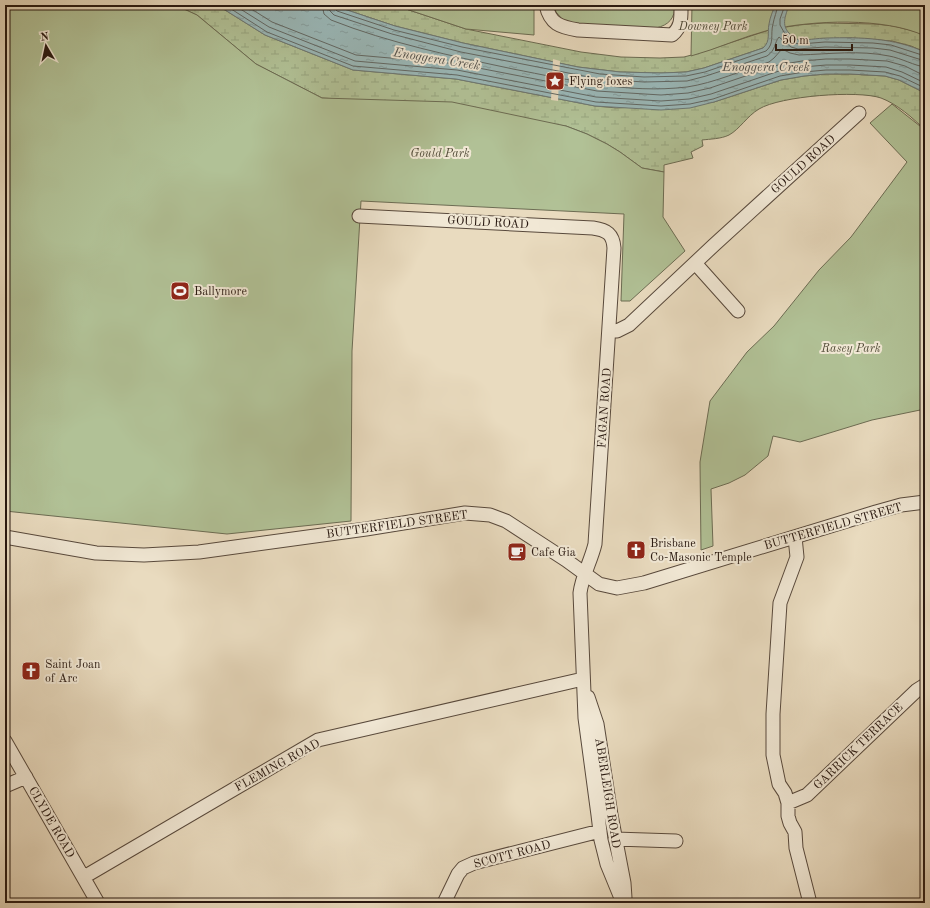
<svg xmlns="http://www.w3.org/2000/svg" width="930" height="908" font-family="'Old Standard TT',serif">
  <defs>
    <pattern id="wetland-marsh" width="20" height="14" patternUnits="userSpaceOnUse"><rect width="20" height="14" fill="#b1c196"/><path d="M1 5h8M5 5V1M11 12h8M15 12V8" fill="none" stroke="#98a580"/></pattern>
    <pattern id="water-ripples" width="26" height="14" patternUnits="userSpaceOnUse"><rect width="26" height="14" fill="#9ab9ba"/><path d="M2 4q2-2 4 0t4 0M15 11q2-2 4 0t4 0" fill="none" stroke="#859e9f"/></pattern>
  </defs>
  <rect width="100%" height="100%" fill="#e9dbbf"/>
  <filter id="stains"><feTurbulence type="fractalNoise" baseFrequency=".005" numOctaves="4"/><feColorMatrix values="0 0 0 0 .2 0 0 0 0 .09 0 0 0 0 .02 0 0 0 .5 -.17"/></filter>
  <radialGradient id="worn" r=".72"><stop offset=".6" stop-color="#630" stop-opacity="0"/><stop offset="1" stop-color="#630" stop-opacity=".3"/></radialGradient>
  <!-- wetland -->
  <path fill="url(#wetland-marsh)" stroke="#6c6c53" d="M175 5H217L265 35 353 70 456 79 595 106 617 108 714 102 781 80 804 76 826 74H850L885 76 899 80 925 93V130C913 118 897 104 881 98 858 90 780 96 759 109 747 116 740 129 729 135 721 139 710 139 702 140L703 146 691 152 693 158 664 165V172L642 168 620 152 607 144 587 134 566 126 366 101 322 98 256 64 197 15Z
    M332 5H394L466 29 581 52 621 57 660 58 684 57 699 53 769 30 798 25 824 23 875 24 894 26 917 32 925 36V52L911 46 892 41 850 38 772 45 704 68 686 72 661 73 620 72 578 67 463 43 395 26Z"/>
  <!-- park -->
  <path fill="#b1c196" stroke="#6c6c53" d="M5 5H175L197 15 256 64 322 98 452 102 566 126 587 134 607 144 620 152 642 168 664 172 663 217 685 251 630 301H621L624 214 361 201 352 351 351 521 227 534 5 511Z
    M394 5H534V35L466 29Z
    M554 5H675C675 18 669 25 656 28L575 25 562 19 556 12Z
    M692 5H925V36C884 17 813 20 769 30 742 37 717 49 691 56Z
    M892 104 925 130V409L872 420 800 442 773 436 768 456 745 475 729 483 711 489 713 546 701 550 700 462 710 401 747 352 774 326 819 270 851 237 907 162 870 123Z"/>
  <!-- water -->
  <path fill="url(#water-ripples)" stroke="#6c7976" d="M217 5H332L395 26 463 43 578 67 620 72 661 73 686 72 704 68 763 48C771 41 767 33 769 24 770 17 773 11 775 5H789C784 20 780 28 796 39 806 41 817 38 827 38 861 37 894 38 925 52V93L899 80 885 76 850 74H826L804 76 781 80 714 102 690 108 661 110 595 106 456 79 353 70 265 35Z"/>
  <!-- pier -->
  <path fill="#e9dbbf" d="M553 59 560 61 558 101 551 100Z"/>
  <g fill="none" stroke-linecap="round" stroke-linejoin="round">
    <!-- shore -->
    <path stroke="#616865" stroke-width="1" d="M225 5 267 32 353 66 457 75 596 102 661 106 690 104 713 99 780 76 804 72 826 70H850L885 72 900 76 925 88
      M234 5 269 27 355 61 457 70 596 97 661 101 689 99 711 94 779 71 803 67 826 65H850L886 67 902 72 925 83
      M245 5 272 22 356 55 458 64 597 91 661 95 688 93 710 88 778 65 802 61 826 59H850L887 61 905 66 925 76
      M322 5 324 14 331 20C389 43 452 56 513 69 570 80 628 94 687 87 714 83 743 70 769 62L774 58 782 49 790 53 799 55C829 54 860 50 889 56 901 58 915 66 925 67
      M328 5 330 11 334 15 392 34 461 52 599 79 644 82 687 81 706 76 767 56C776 50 774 43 779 37L791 47 798 49 825 47 873 48 890 50 925 61
      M333 5 334 8 337 11 394 30 462 47 600 74 644 77 686 76 705 72 766 51C775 43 770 35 773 24 774 18 777 11 778 5
      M785 5 780 19V25L785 34 794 43 800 44 825 42 873 43 891 45 925 56"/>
    <defs>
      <path id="minor" d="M546 5C550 24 560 27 578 30L672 35C682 27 681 17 681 5
        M359 216 593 228C607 230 613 234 614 248L595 544C591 561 582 576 580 593L585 718 598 815 601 840 607 864 623 903
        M695 263 738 311
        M609 330 617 331 629 325 714 245 859 113
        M5 537 96 553 144 555 199 552 366 529 465 513 490 515 506 521 566 560 599 584 617 588 644 583 876 512 901 505 925 502
        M795 537 797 557 780 603 773 714V755L779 784 785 793 788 803V816L790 823 795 832 796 848 810 903
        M588 697 597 724 611 815 624 883 625 898
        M5 741 98 903
        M5 786 26 777
        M788 803 807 795 917 690 925 685
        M615 839 676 841
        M84 877 318 740 583 679
        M444 903 458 874 463 868 474 863 600 831"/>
    </defs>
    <!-- minor casing -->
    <use href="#minor" stroke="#58493c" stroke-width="15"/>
    <!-- minor -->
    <use href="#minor" stroke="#f1e8d5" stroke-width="13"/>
  </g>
  <!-- icons -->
  <defs>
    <symbol id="sight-square" viewBox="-11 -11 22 22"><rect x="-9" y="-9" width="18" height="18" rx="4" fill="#8f2418" stroke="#f1e8d5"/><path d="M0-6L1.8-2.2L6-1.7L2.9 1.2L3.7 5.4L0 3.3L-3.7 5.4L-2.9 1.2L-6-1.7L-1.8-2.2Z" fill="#fff"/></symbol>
    <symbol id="stadium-square" viewBox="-11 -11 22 22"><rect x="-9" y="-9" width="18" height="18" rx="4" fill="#8f2418" stroke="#f1e8d5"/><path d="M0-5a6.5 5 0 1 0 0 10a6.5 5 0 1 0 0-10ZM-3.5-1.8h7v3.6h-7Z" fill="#fff"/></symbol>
    <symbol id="church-square" viewBox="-11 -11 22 22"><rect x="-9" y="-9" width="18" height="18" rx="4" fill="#8f2418" stroke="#f1e8d5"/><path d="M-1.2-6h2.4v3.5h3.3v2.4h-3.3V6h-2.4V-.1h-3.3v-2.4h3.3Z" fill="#fff"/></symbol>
    <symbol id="cafe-square" viewBox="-11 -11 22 22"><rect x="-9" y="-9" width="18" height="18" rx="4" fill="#8f2418" stroke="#f1e8d5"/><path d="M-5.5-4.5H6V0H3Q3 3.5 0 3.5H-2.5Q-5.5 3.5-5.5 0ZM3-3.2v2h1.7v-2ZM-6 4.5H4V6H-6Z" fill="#fff"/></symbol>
  </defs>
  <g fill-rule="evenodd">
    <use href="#sight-square" x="544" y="70" width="22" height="22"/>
    <use href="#stadium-square" x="169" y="280" width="22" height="22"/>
    <use href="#church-square" x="625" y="539" width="22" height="22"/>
    <use href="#cafe-square" x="506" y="541" width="22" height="22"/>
    <use href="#church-square" x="20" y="660" width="22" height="22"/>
  </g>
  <g text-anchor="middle" stroke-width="4" stroke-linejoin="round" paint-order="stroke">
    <!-- park labels -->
    <g font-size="12" font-style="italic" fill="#514b38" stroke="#f1e8d5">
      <text x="713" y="30">Downey Park</text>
      <text x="440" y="157">Gould Park</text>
      <text x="851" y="352">Rasey Park</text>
    </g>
    <!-- poi labels -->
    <g font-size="12" fill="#281810" stroke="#f1e8d5" text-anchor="start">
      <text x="569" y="85">Flying foxes</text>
      <text x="194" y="295">Ballymore</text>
      <text x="650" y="547">Brisbane<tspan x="650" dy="14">Co-Masonic Temple</tspan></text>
      <text x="531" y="556">Cafe Gia</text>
      <text x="45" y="668">Saint Joan<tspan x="45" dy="14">of Arc</tspan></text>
    </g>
    <!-- street labels -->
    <g font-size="12" fill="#281810" stroke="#f1e8d5">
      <text transform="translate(803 164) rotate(-42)" y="4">GOULD ROAD</text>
      <text transform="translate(488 222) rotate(3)" y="4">GOULD ROAD</text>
      <text transform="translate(604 408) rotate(-86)" y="4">FAGAN ROAD</text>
      <text transform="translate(397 524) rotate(-8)" y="4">BUTTERFIELD STREET</text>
      <text transform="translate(833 526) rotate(-16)" y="4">BUTTERFIELD STREET</text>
      <text transform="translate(858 746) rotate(-44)" y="4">GARRICK TERRACE</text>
      <text transform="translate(277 765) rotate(-29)" y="4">FLEMING ROAD</text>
      <text transform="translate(608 793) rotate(81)" y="4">ABERLEIGH ROAD</text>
      <text transform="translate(52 822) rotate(60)" y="4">CLYDE ROAD</text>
      <text transform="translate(512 854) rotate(-15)" y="4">SCOTT ROAD</text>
    </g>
    <!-- water labels -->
    <g font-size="13" font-style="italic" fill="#50504c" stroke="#f1e8d5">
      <text transform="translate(437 58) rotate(9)" y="5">Enoggera Creek</text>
      <text x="766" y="71">Enoggera Creek</text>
    </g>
  </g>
  <!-- margin -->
  <rect width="930" height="908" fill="none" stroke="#e9dbbf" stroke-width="20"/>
  <rect x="6" y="6" width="918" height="896" fill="none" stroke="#281810" stroke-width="2"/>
  <rect x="10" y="10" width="910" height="888" fill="none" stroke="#281810"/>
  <!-- north arrow -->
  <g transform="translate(46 46) rotate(351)" stroke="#f1e8d5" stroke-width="3" paint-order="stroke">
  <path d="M0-3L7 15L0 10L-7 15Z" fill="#281810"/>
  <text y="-6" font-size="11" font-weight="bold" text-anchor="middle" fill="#281810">N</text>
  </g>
  <!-- scale -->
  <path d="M776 44v6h76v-6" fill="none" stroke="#281810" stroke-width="2"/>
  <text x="782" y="44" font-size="12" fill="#281810" stroke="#f1e8d5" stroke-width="3" paint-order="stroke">50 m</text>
  <rect width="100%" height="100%" filter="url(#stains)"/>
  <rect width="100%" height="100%" fill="url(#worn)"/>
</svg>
